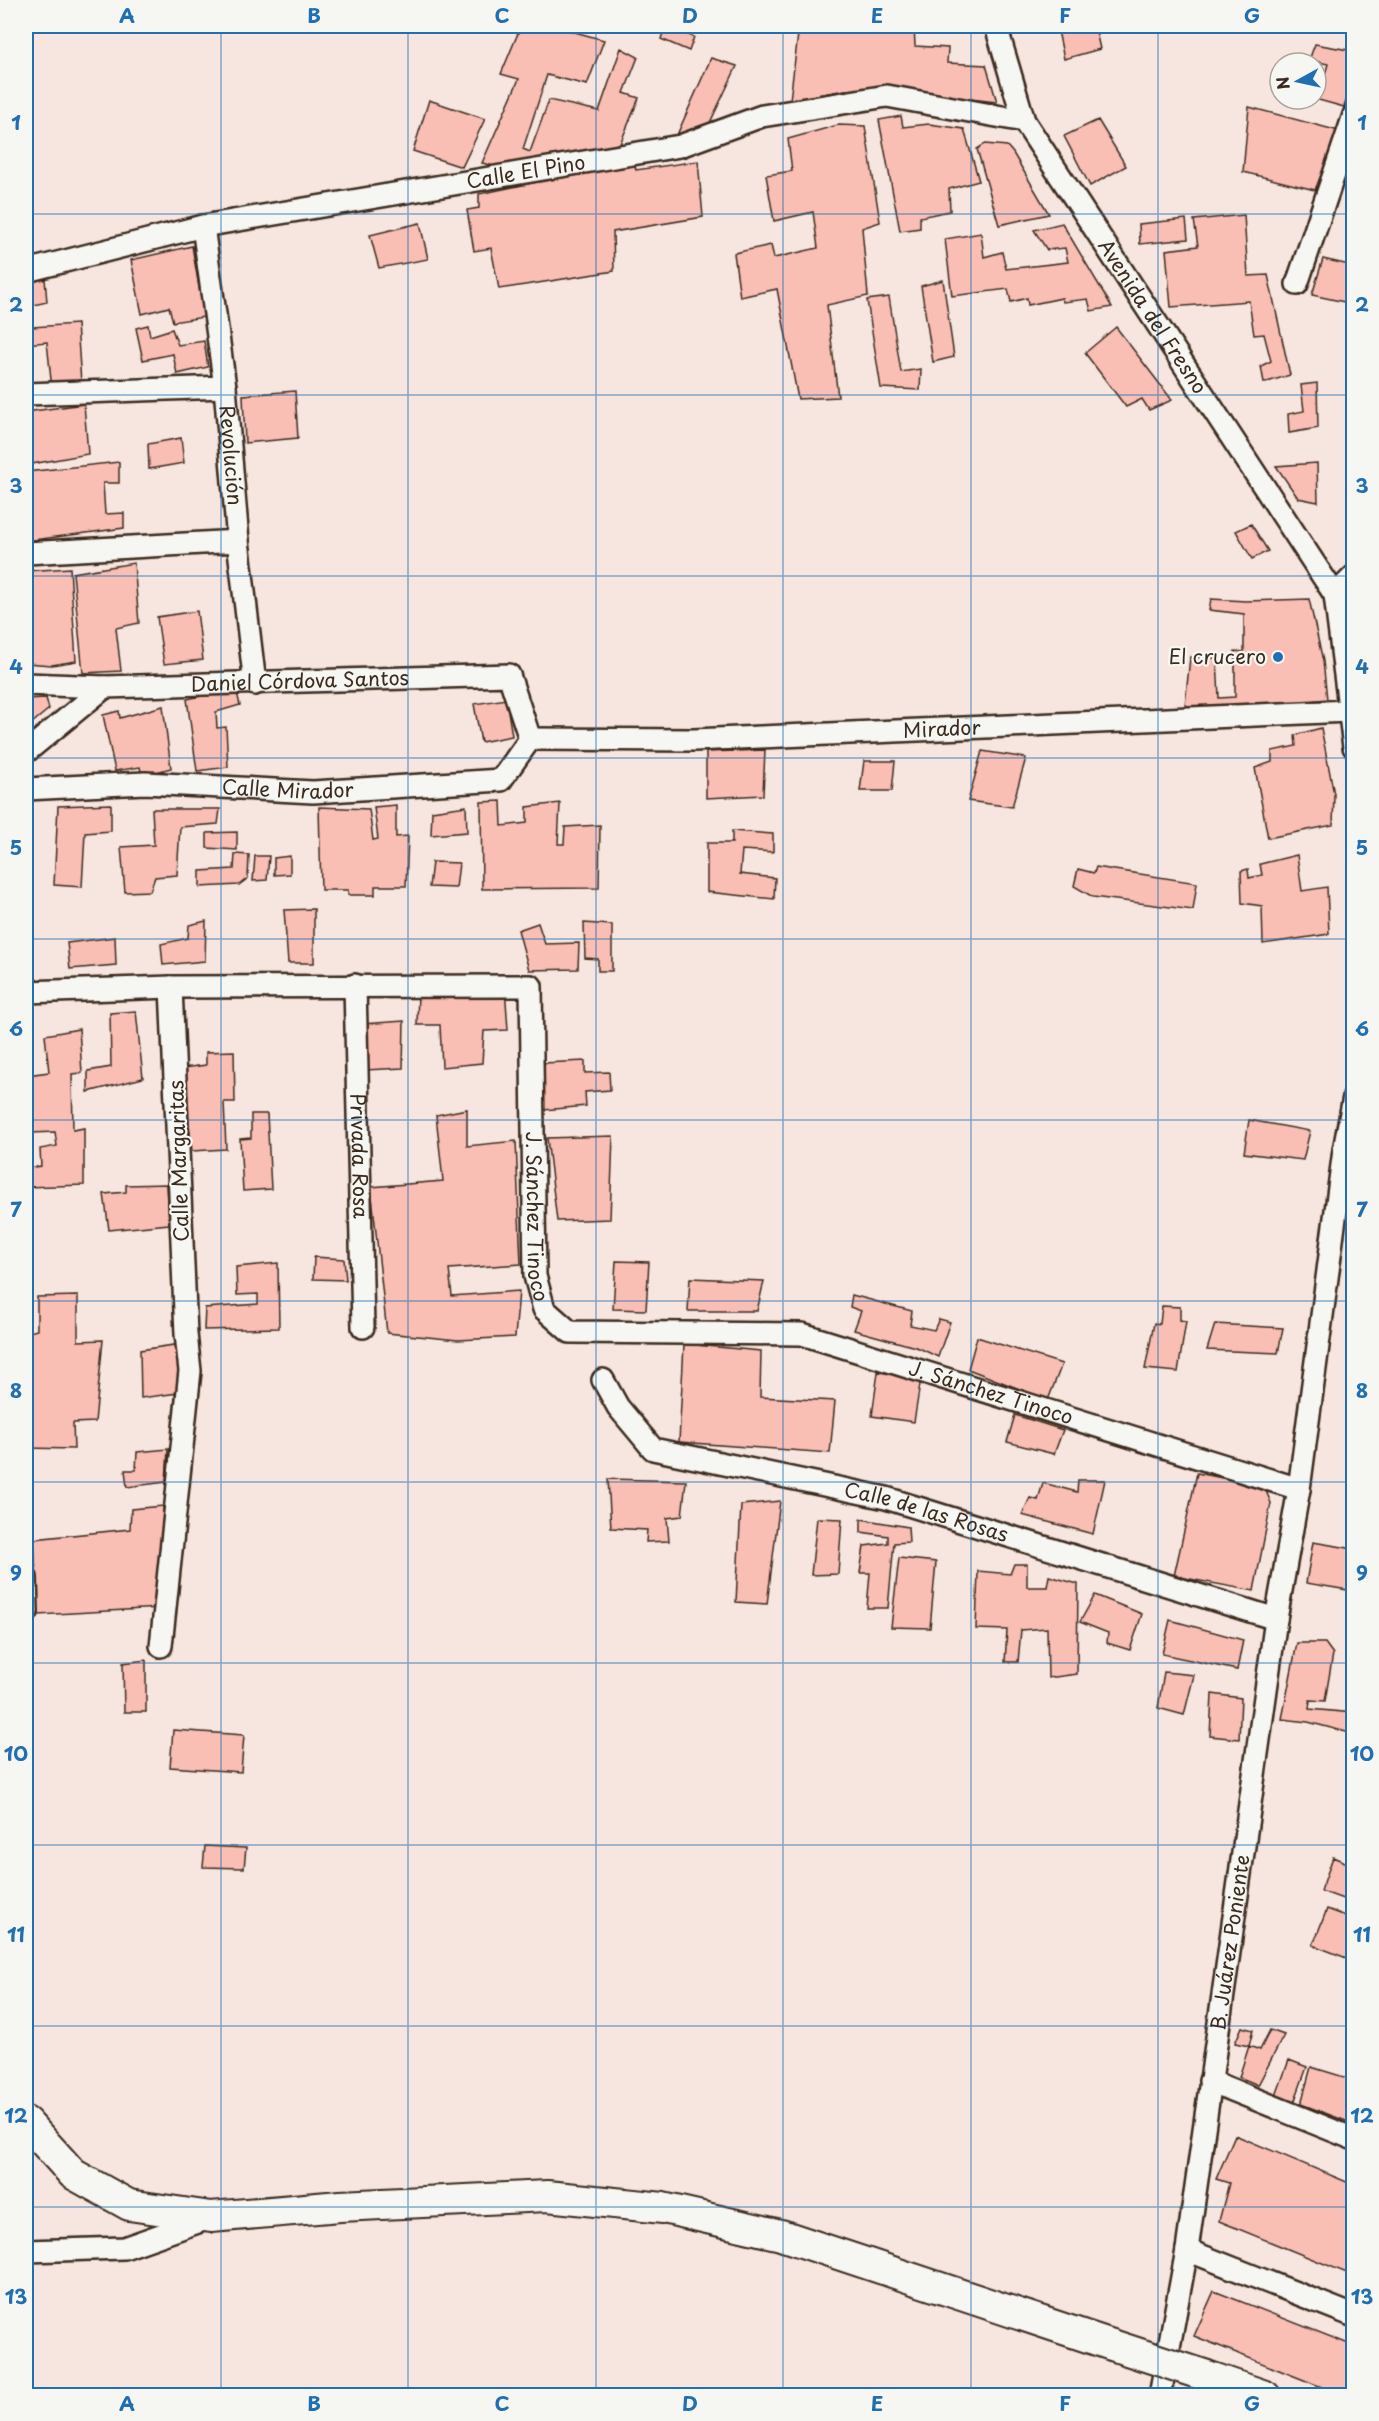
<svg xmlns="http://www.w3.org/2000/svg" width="1379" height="2421" font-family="'Playpen Sans',sans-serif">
  <rect width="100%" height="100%" fill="#f7e5df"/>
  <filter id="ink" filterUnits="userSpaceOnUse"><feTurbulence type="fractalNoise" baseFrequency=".0167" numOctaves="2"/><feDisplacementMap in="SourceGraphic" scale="12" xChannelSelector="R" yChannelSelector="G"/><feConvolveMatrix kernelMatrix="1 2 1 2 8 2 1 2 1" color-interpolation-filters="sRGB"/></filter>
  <g filter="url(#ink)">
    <!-- building -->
    <path fill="#f9beb4" stroke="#3b2a1e" stroke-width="1.5" d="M521 26H553L604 40 587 85 547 75 523 149 530 152 549 100 599 111 621 48 638 57 624 93 639 98 620 144 501 168 482 163 519 79 501 74Z
      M665 26 694 37 689 51 661 39Z
      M799 26H914L915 46 948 48 947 63 986 65 997 102 878 89 845 90 790 100Z
      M1057 26H1083L1084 30 1095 27 1100 49 1064 59Z
      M1315 44 1354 51V77L1344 107 1315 99 1316 76 1324 78 1328 64 1309 60Z
      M711 58 737 66 705 133 677 135Z
      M429 100 485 119 462 167 413 151Z
      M1249 107 1339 131 1315 190 1243 172Z
      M901 116 903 127 929 124 964 129 979 181 949 189 950 211 920 217V228L900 231 879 120Z
      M1098 120 1126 166 1090 186 1064 136Z
      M838 125 865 126 880 222 862 228 868 296 827 305 838 397 798 399 777 289 740 297 734 253 771 245 774 258 818 248 813 212 774 221 766 175 792 171 788 139Z
      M1354 131V173L1340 170Z
      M985 144 1007 146 1013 153 1049 214 999 225 977 149Z
      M698 161 703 217 613 232 614 271 499 289 491 248 474 251 467 210 479 208V194L634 162 636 170Z
      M1244 215 1248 276 1268 275 1290 375 1264 383 1261 366 1271 361 1264 334 1254 335 1249 301 1171 307 1166 250 1198 246 1194 220Z
      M1186 219 1188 239 1140 244 1139 224Z
      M420 223 428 259 379 268 370 235Z
      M1062 223 1112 307 1091 311 1088 299 1063 302 1062 298 1028 305 1027 298 1011 302 1008 289 952 296 945 239 981 233 984 257 1002 252 1006 269 1068 262 1065 248 1047 250 1034 230Z
      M192 246 204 317 173 322 169 307 142 314 131 260Z
      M1323 259 1354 266V304L1312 295Z
      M45 279 47 302 29 306 32 327 77 324 81 383 52 389 47 342 26 344V283Z
      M943 280 954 357 933 362 921 286Z
      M889 297 901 372 921 369 920 390 881 388 867 300Z
      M148 325 150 336 172 329 178 345 204 341 208 367 177 374 173 354 143 360 136 328Z
      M1116 327 1172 400 1149 410 1142 399 1126 407 1085 353Z
      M1317 383 1318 428 1289 433 1288 414 1304 411 1301 385Z
      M295 391 298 438 245 443 243 395Z
      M84 404 88 454 26 465V412Z
      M181 438 184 463 149 469 148 444Z
      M119 462V483H103L105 514 124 513V528L26 541V472Z
      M1317 463 1318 502 1298 498 1276 466Z
      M1251 524 1268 551 1252 559 1236 531Z
      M134 563 139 623 116 628 121 671 83 673 73 573Z
      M70 568 76 661 52 665 26 663V571Z
      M1211 599 1246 601 1309 599 1323 661 1327 699 1184 715 1190 657 1217 658 1219 698 1235 697V651L1244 652V614L1209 610Z
      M197 611 203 660 164 664 157 617Z
      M236 689 240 705 216 712 217 728 226 727 228 767 197 771 187 699Z
      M46 698 49 709 26 728V699Z
      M506 699 512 736 481 742 474 704Z
      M163 706 171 768 142 776 140 767 115 771 103 715 119 711 120 718Z
      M1321 728 1334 794 1333 825 1268 838 1255 768 1272 762V751L1296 746 1295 735Z
      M765 750 763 795 706 798V752Z
      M982 751 1026 758 1012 807 968 801Z
      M864 761H895L892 791H860Z
      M501 801 502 826 527 823V807L560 803 558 844H564L565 827 600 825 599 888 482 889 481 802Z
      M111 804V831L85 833 82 887 54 885 58 806Z
      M396 805V837L408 836 406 886H375V895H348V890H321L319 807 369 809 373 840 378 839 374 807Z
      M466 806 467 832 431 835 432 811Z
      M152 809H220L218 824 180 827 177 875 155 877 150 891 125 892 121 847 154 845Z
      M732 831 773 834V852L742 850 740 874 775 878 774 899 707 892V843H732Z
      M237 832V850L207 848V833Z
      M235 854 249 855 248 878 239 885 200 887V871L234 869Z
      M1297 855 1302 891 1327 887 1329 934 1263 944 1262 906 1242 903 1241 871 1248 869 1249 878 1262 875 1260 864Z
      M255 856H269L267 880 253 881Z
      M290 856V874L274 875V858Z
      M432 862 459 863 456 888 429 887Z
      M1096 867 1197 883 1193 910 1093 897 1074 886 1078 869 1094 873Z
      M314 909V963H288L284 910Z
      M206 921 205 961 163 965 161 944 188 938 189 925Z
      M538 923 545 944 579 943 578 969 529 970 518 930Z
      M584 923 612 925V971H598V959L585 958Z
      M115 937 116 965 70 969 67 943Z
      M505 987 508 1030 484 1031 482 1063 442 1067 440 1025H417L418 990Z
      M136 1011 143 1078 88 1092V1071L111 1067 110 1013Z
      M404 1021 403 1068 365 1070 362 1024Z
      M79 1029 82 1073 72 1074 73 1130 84 1128V1185L26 1187V1168L41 1166 40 1149 57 1146 55 1132 31 1133 27 1075 49 1072 45 1035Z
      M234 1051 235 1102H224L226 1149 192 1151 183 1068 206 1065V1052Z
      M585 1061V1073L609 1072 610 1090 585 1092 586 1106 544 1110 543 1063Z
      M467 1109V1146L516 1141 521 1264 449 1269 452 1296 519 1291 515 1337 458 1340 387 1333 371 1187 443 1181 436 1115Z
      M251 1114H267L271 1189 243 1191 240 1139 251 1138Z
      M1249 1120 1310 1131 1303 1160 1244 1153Z
      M613 1136 610 1219 557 1221 547 1138Z
      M167 1184 169 1224 109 1230 104 1194 126 1192V1185Z
      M314 1257 344 1259 346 1280 313 1279Z
      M616 1261 649 1262 646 1310 613 1309Z
      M278 1263 279 1328 204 1330 205 1308 258 1304V1294L237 1295 236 1267Z
      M690 1278 764 1281 757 1311H688Z
      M852 1295 912 1311 910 1325 934 1330 939 1319 950 1322 938 1357 919 1348 854 1330 861 1311 850 1307Z
      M78 1296V1341L103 1340 95 1422 73 1423 74 1449 26 1448V1333L37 1330V1297Z
      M1162 1306 1180 1307V1320L1186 1321 1178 1372 1145 1369 1154 1323 1160 1324Z
      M1215 1324 1283 1328 1278 1353 1207 1350Z
      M977 1337 1062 1364 1048 1400 968 1369Z
      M181 1344 178 1393 141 1398 140 1350Z
      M684 1344 761 1351 760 1397 835 1401 830 1453 679 1442Z
      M878 1372 921 1378 914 1422 872 1416Z
      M1015 1415 1063 1430 1054 1454 1007 1442Z
      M168 1449 166 1482 127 1487 125 1470H136L137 1452Z
      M1197 1473 1264 1486 1271 1503 1254 1591 1174 1576Z
      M608 1479 686 1481 682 1516 667 1518 669 1541 646 1542 647 1530 611 1528Z
      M1078 1480H1105L1093 1534 1022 1515 1030 1498 1038 1500 1043 1483 1077 1492Z
      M780 1501 767 1604 736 1602 741 1505Z
      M163 1506 164 1543 160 1608 38 1615 34 1539 130 1529 131 1509Z
      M817 1518 842 1519 838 1574 811 1575Z
      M861 1519 908 1527 909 1542 894 1543 888 1608H867L870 1573H860L864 1546 888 1543V1536L861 1532Z
      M1313 1542 1354 1549V1591L1306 1583Z
      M899 1558 936 1562 930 1628 891 1627Z
      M1014 1564H1027V1587H1047L1049 1576 1078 1584 1077 1674 1048 1678 1047 1628 1021 1630 1018 1662H1005L1007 1630 976 1629 978 1571 1010 1574Z
      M1095 1595 1142 1614 1130 1650 1107 1643 1108 1633 1080 1622Z
      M1170 1620 1243 1640 1237 1670 1162 1654Z
      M1297 1643H1325L1333 1654 1325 1701 1310 1700 1309 1709 1354 1713V1734L1308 1722 1282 1719Z
      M146 1660V1712H124L123 1663Z
      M1164 1672 1194 1675 1184 1715 1158 1708Z
      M1212 1694 1241 1698 1239 1739 1210 1736Z
      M173 1730 244 1735 241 1772 170 1767Z
      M205 1846 246 1848 244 1868 203 1867Z
      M1333 1857 1354 1866V1903L1321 1891Z
      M1327 1909 1354 1919V1961L1313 1945Z
      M1242 2027 1253 2030 1249 2046 1235 2043Z
      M1270 2030 1284 2035 1258 2085 1239 2077 1249 2046 1260 2050Z
      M1289 2060 1307 2067 1291 2111 1273 2104Z
      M1311 2067 1354 2080V2124L1301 2104Z
      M1235 2135 1354 2185V2276L1219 2221 1229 2183 1216 2179Z
      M1214 2291 1354 2346V2396H1344L1194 2336Z"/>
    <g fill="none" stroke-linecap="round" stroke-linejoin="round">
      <defs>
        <g id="street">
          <path id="s1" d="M996 26 1024 121 1335 595 1354 747"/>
          <path id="s2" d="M203 226 225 387 238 541 255 684"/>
          <path id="s3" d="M26 271 203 226 680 146 762 116 887 96 1024 121"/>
          <path d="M1297 284 1354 115"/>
          <path d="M26 394 225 387"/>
          <path d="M26 553 238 541"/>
          <path d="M1335 595 1354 576"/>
          <path id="s4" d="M26 684 105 687 509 675 530 739"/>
          <path id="s5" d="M530 739 694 740 1349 711 1354 708"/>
          <path d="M26 752 105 687"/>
          <path id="s6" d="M26 789 145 783 313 792 501 780 530 739"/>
          <path id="s7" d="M355 985 363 1327"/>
          <path id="s8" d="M26 992 171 987 531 986 535 1276 544 1309 570 1332 802 1334 1299 1489"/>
          <path id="s9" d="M603 1380 618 1407 653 1449 886 1498 1276 1619"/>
          <path d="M26 1578 27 1612"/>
          <path d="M161 1646 190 1371 186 1334 171 987"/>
          <path d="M1210 2081 1354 2139"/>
          <path d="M1187 2250 1354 2316"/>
          <path d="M26 2251 124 2248 209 2218"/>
          <path id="s10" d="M1160 2396 1187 2250 1276 1619 1299 1489 1344 1150 1354 1097"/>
        </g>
        <path id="secondary" d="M26 2122 73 2174 129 2205 211 2217 340 2206 547 2196 663 2208 781 2235 1112 2345
          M1207 2376 1265 2396"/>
      </defs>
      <!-- street casing -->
      <use href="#street" stroke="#3b2a1e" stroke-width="26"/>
      <!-- secondary casing -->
      <use href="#secondary" stroke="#3b2a1e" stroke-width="34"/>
      <!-- street -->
      <use href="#street" stroke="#f6f6f2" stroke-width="21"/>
      <!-- secondary -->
      <use href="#secondary" stroke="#f6f6f2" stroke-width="30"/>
      <defs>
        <path id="secondary-bridge" d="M1112 2345 1207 2376"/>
      </defs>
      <!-- secondary-bridge casing -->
      <use href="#secondary-bridge" stroke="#3b2a1e" stroke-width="34" stroke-linecap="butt"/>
      <!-- secondary-bridge -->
      <use href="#secondary-bridge" stroke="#f6f6f2" stroke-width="30"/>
    </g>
  </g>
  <!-- grid -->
  <path fill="none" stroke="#1f6fb2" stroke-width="1.5" stroke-opacity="0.55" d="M221 26V2396M408 26V2396M596 26V2396M783 26V2396M971 26V2396M1158 26V2396M26 214H1354M26 395H1354M26 576H1354M26 758H1354M26 939H1354M26 1120H1354M26 1301H1354M26 1482H1354M26 1663H1354M26 1845H1354M26 2026H1354M26 2207H1354"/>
  <!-- markers -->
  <circle fill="#1f6fb2" stroke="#f6f6f2" stroke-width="2" cx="1278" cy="657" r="6"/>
  <g text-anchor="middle" stroke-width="4.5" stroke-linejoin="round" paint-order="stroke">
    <!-- street labels -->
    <g font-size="20" fill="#3b2a1e" stroke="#f6f6f2">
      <text dy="7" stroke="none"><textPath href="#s3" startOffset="510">Calle El Pino</textPath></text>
      <text dy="7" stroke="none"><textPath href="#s1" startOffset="333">Avenida del Fresno</textPath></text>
      <text dy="7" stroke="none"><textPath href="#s2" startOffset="231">Revolución</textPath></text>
      <text dy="7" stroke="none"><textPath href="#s4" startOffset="274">Daniel Córdova Santos</textPath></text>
      <text dy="7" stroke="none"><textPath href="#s5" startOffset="412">Mirador</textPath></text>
      <text dy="7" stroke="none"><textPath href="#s6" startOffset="262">Calle Mirador</textPath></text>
      <text dy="7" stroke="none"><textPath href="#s7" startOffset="171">Privada Rosa</textPath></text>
      <text transform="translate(179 1161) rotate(-92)" y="7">Calle Margaritas</text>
      <text dy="7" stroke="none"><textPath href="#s8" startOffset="736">J. Sánchez Tinoco</textPath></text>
      <text dy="7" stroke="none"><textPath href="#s8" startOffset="1294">J. Sánchez Tinoco</textPath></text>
      <text dy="7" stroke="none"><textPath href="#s9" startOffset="366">Calle de las Rosas</textPath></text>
      <text dy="7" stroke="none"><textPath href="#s10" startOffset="459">B. Juárez Poniente</textPath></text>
    </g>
    <!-- poi labels -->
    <g font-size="20" fill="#3b2a1e" stroke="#f6f6f2" text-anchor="end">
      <text x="1266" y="664">El crucero</text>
    </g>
  </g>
  <!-- margin -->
  <rect width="1379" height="2421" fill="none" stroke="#f6f6f2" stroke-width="66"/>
  <!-- north arrow -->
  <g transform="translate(1298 81) rotate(262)"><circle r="28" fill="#f6f6f2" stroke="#aba49d" stroke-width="1.5"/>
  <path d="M0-4.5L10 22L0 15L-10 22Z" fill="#1f6fb2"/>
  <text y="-9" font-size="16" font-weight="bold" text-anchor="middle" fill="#3b2a1e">N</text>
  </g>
  <rect x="33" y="33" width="1313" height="2355" fill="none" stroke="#1f6fb2" stroke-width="2"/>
  <g font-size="20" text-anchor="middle" font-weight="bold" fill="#1f6fb2">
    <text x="127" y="23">A</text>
    <text x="314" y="23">B</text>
    <text x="502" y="23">C</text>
    <text x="690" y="23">D</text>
    <text x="877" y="23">E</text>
    <text x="1065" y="23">F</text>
    <text x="1252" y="23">G</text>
    <text x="16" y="130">1</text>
    <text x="1362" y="130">1</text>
    <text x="16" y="312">2</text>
    <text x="1362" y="312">2</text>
    <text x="16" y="493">3</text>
    <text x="1362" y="493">3</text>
    <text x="16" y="674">4</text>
    <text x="1362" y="674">4</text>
    <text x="16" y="855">5</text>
    <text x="1362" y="855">5</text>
    <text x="16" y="1036">6</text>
    <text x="1362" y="1036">6</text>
    <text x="16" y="1217">7</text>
    <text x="1362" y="1217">7</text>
    <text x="16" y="1398">8</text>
    <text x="1362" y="1398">8</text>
    <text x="16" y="1580">9</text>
    <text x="1362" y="1580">9</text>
    <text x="16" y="1761">10</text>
    <text x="1362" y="1761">10</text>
    <text x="16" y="1942">11</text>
    <text x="1362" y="1942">11</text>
    <text x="16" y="2123">12</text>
    <text x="1362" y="2123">12</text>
    <text x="16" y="2304">13</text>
    <text x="1362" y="2304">13</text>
    <text x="127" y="2411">A</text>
    <text x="314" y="2411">B</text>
    <text x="502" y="2411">C</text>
    <text x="690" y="2411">D</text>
    <text x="877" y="2411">E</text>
    <text x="1065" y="2411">F</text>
    <text x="1252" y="2411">G</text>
  </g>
</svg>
